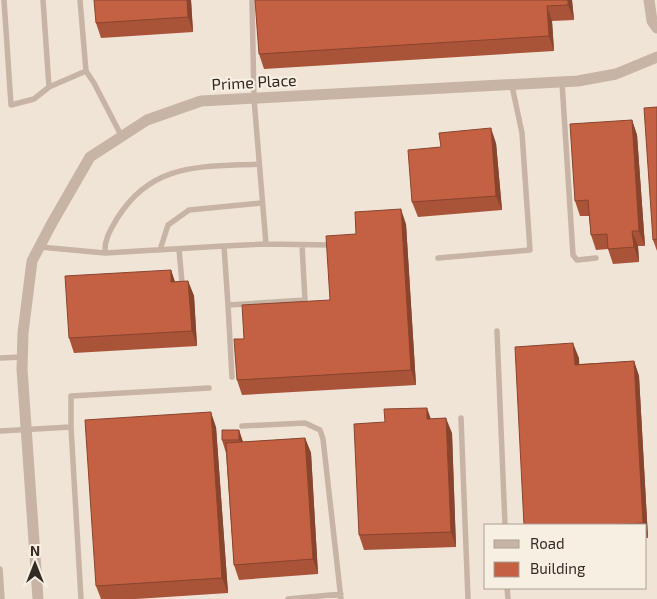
<svg xmlns="http://www.w3.org/2000/svg" width="657" height="599" font-family="'Exo 2',sans-serif">
  <rect width="100%" height="100%" fill="#f0e4d7"/>
  <g fill="none" stroke-linecap="round" stroke-linejoin="round">
    <!-- service -->
    <path stroke="#c8b4a4" stroke-width="5.5" d="M4 0 11 105 34 99 49 87 86 71
      M43 0 49 87
      M80 0 86 71 94 83 122 137
      M252 0 254 99 266 244 329 245
      M562 82 573 255 577 260 596 258
      M266 244 224 246 228 305 305 300 302 245
      M224 246 105 253C104 239 111 229 118 217 153 162 201 167 259 164
      M40 247 105 253
      M179 249 182 283
      M160 250 168 225 189 210 261 203
      M438 258 530 250 522 133 512 86
      M228 305 232 377
      M497 331 505 525
      M0 358 22 357
      M461 418 468 599
      M242 426 305 423 320 430 323 439 341 599
      M71 427V396L209 388
      M0 431 71 427 81 599
      M0 569 2 599
      M507 588 508 599
      M288 599 341 594"/>
    <!-- minor -->
    <path stroke="#c8b4a4" stroke-width="11" d="M649 0 652 21 657 28
      M38 599 22 369 23 333 32 261 52 223 90 157 147 120 201 101 578 81 616 74 657 57"/>
  </g>
  <!-- wall -->
  <path fill="#a95339" d="M191 0 193 32 101 38 96 23Z
    M572 0 574 20 552 21 554 51 264 69 259 54Z
    M657 107V251L653 240Z
    M632 120 637 135 645 246H638L639 262 613 264 608 249 596 250 591 235 589 216H580L575 201Z
    M496 143 502 210 418 217 412 202Z
    M406 224 416 385 242 395 237 380 244 339 330 300 356 234Z
    M171 270 175 282 188 281 194 296 197 346 74 353 69 338Z
    M579 358V364L634 361 639 376 648 538H646V525H524Z
    M431 419 452 433 456 547 364 550 359 535 385 422Z
    M216 427 228 593 136 599H101L96 586Z
    M239 430 243 442 305 438 311 453 318 574 239 580 234 565 226 453 222 440Z"/>
  <!-- shaded-wall -->
  <path fill="#89442e" d="M187 0H191L193 32 188 17Z
    M568 0H572L574 20 568 5Z
    M547 6 552 21 554 51 549 36Z
    M632 120 637 135 645 246 639 231Z
    M491 128 496 143 502 210 496 196Z
    M401 209 406 224 416 385 411 370Z
    M632 231 638 246 639 262 634 247Z
    M171 270 176 285 171 282Z
    M188 281 194 296 197 346 192 331Z
    M573 343 579 358 580 380 575 365Z
    M634 361 639 376 648 538 646 532V525H643V523Z
    M427 408 432 422 427 419Z
    M211 412 216 427 228 593 222 578Z
    M446 418 452 433 456 547 451 532Z
    M239 430 244 445V454L239 440Z
    M305 438 311 453 318 574 313 559Z"/>
  <!-- building -->
  <path fill="#c46142" stroke="#89442e" d="M94 0H187L188 17 96 23Z
    M255 0H568V5L547 6 549 36 259 54Z
    M657 107V239L653 240 644 108Z
    M632 120 639 231H632L634 247 608 249 607 234 591 235 588 200 575 201 570 124Z
    M491 128 496 196 412 202 408 150 441 147 439 133Z
    M401 209 411 370 237 380 234 339H244L242 305 330 300 326 236 356 234 355 212Z
    M171 270V282L188 281 192 331 69 338 65 276Z
    M573 343 575 365 634 361 643 523 606 525H524L515 347Z
    M427 408V419L446 418 451 532 359 535 354 424 385 422 384 409Z
    M211 412 222 578 96 586 85 420Z
    M222 430H239V440H222Z
    M305 438 313 559 234 565 226 443Z"/>
  <g text-anchor="middle" stroke-width="4.5" stroke-linejoin="round" paint-order="stroke">
    <!-- street labels -->
    <g font-size="16" fill="#332a25" stroke="#f8efe3">
      <text transform="translate(254 82) rotate(-3)" y="6">Prime Place</text>
    </g>
  </g>
  <!-- legend -->
  <rect x="484" y="524" width="162" height="65" fill="#f8efe3" stroke="#a9a097"/>
  <rect x="494" y="540" width="25" height="8" fill="#c8b4a4" stroke="#a9a097"/>
  <text x="530" y="549" font-size="15" fill="#332a25">Road</text>
  <rect x="494" y="562" width="25" height="15" fill="#c46142" stroke="#a9a097"/>
  <text x="530" y="574" font-size="15" fill="#332a25">Building</text>
  <!-- north arrow -->
  <g transform="translate(35 564)" stroke="#f8efe3" stroke-width="4" paint-order="stroke">
  <path d="M0-4L9 19L0 12L-9 19Z" fill="#332a25"/>
  <text y="-8" font-size="14" font-weight="bold" text-anchor="middle" fill="#332a25">N</text>
  </g>
</svg>
